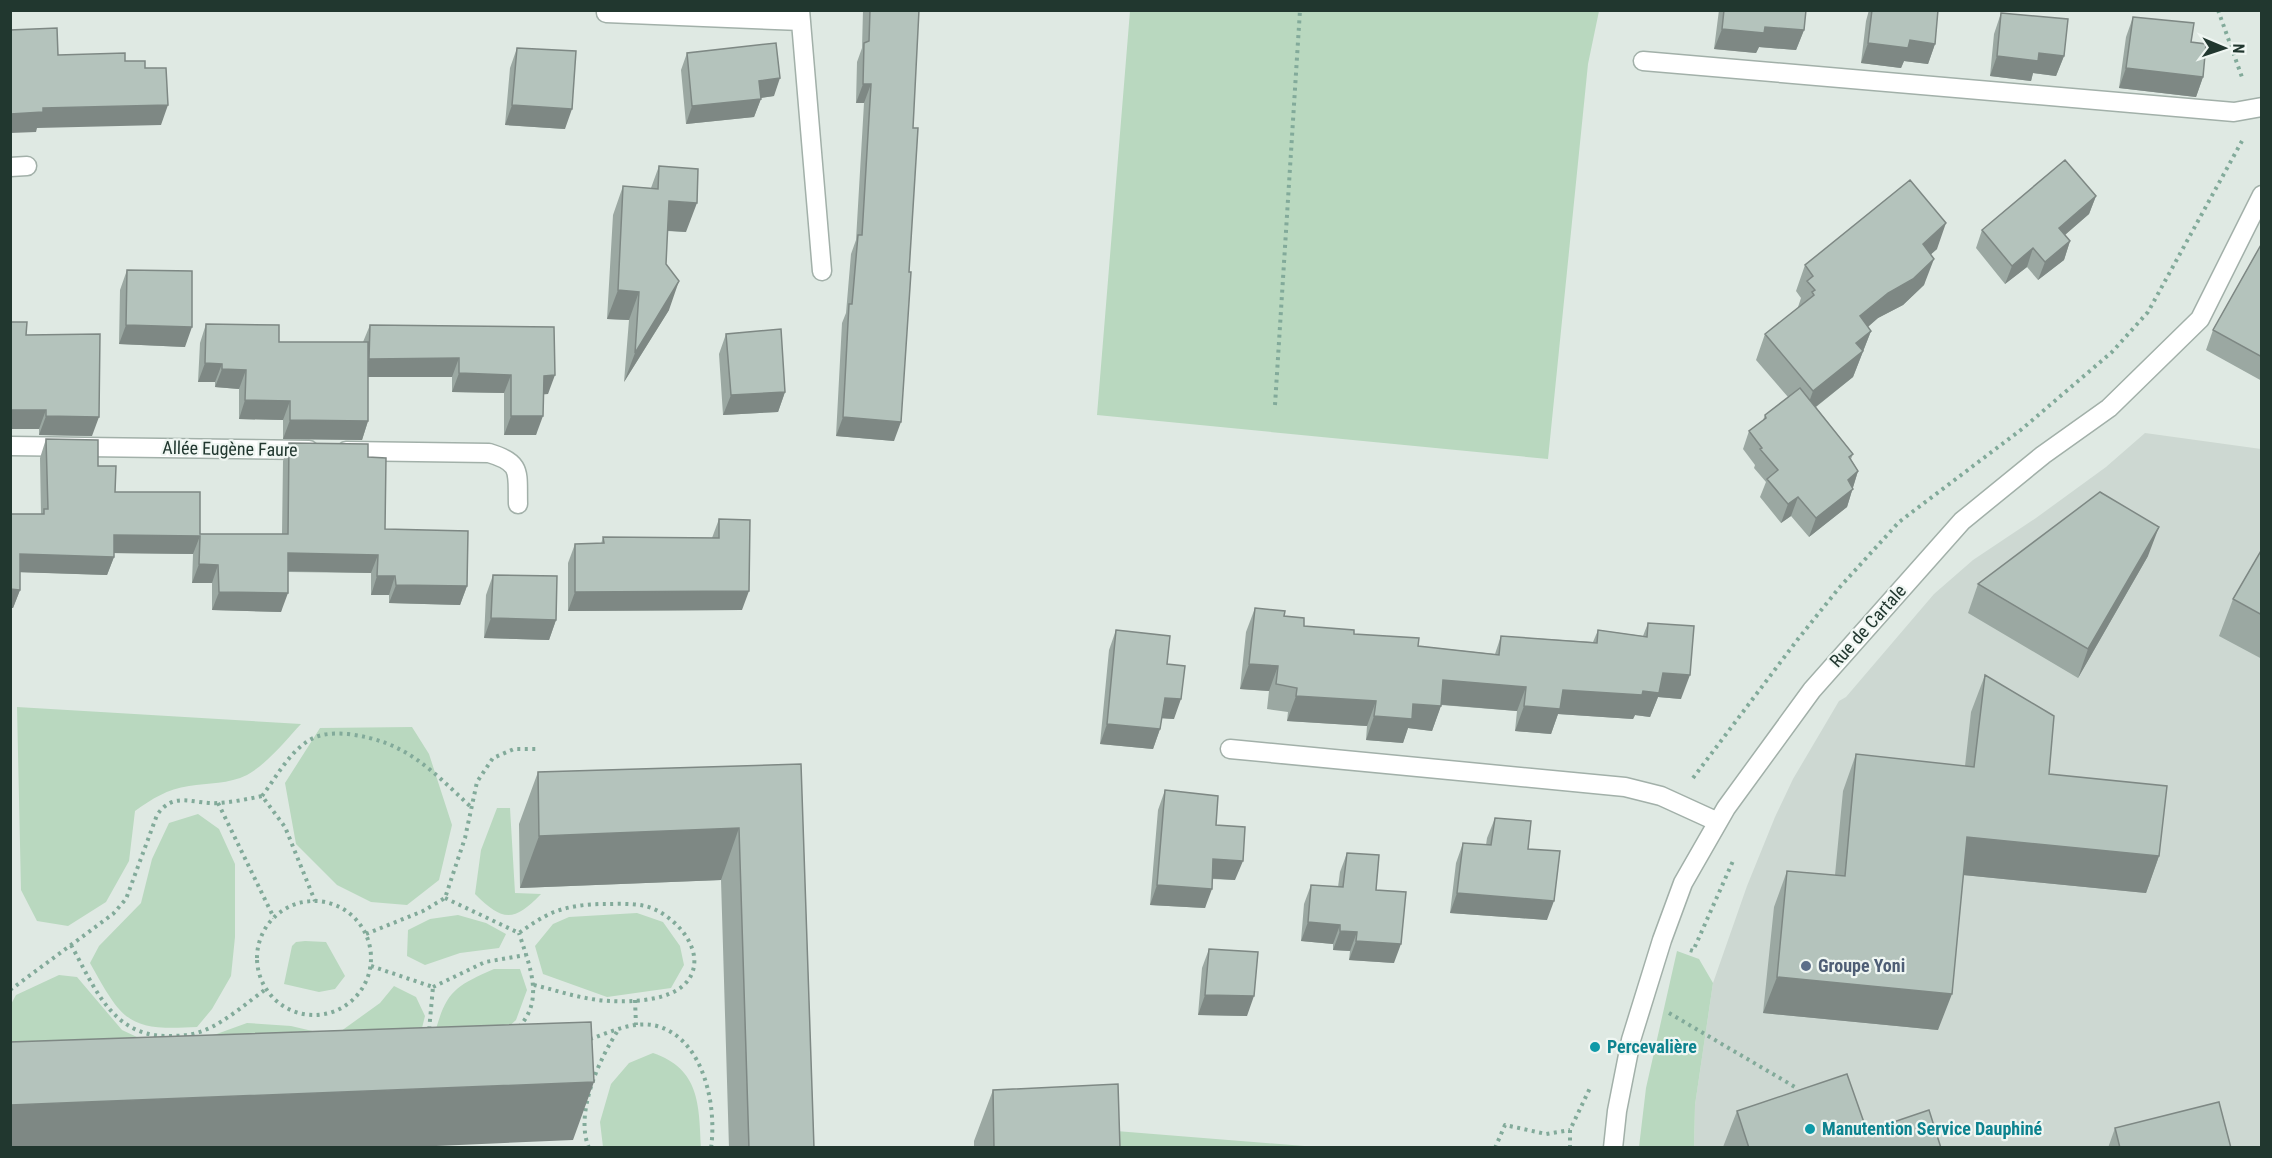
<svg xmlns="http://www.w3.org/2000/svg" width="2272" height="1158" font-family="'Roboto Condensed',sans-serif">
  <rect width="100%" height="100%" fill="#dfe9e3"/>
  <!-- built -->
  <path fill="#cdd8d2" d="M2145 433 2261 449V1147L1694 1148 1695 1105 1713 983 1747 886 1775 817 1793 779 1839 701 1846 697 1934 594 1973 560 2036 518 2106 467Z"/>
  <!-- green -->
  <path fill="#b9d8bf" d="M1130 11H1599L1588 64 1548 459 1097 415Z
    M17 707 301 724C286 740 267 764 247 775 229 784 208 783 189 786 167 789 152 799 135 811L129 861 106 902 68 926 37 921 21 890Z
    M412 727 429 754 452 825 439 880 407 905 371 902 337 885 296 844 285 783 320 728Z
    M497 808H510L515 893 541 894C514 922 503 922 475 894L481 850Z
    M198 814 219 829 235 864V937L231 976 212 1009 197 1027C128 1031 123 1022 90 963L99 946 141 903 152 859 169 823Z
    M637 913 663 922 680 946 684 965 671 988 607 997 543 974 535 946 553 924 569 917Z
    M458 915 486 923 506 934 499 948 460 953 425 965 407 956 408 930 430 919Z
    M305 941 326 942 345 976 335 989 319 992 284 984 292 946 296 942Z
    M1677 951 1699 959 1713 983 1695 1105 1694 1147H1639L1646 1088Z
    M494 969H520L527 990 516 1020 487 1046 434 1036C446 992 453 987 494 969Z
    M59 975 77 977 122 1030 154 1045 189 1044 247 1023 291 1026 325 1034 11 1071 10 1006 16 995Z
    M394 986 416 997 425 1016 420 1036 337 1034 380 1003Z
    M653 1053C700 1069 699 1105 701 1147H603L600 1122 611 1084 629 1063Z
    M1116 1131 1317 1147H1116Z"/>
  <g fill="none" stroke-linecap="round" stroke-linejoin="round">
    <defs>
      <path id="minor" d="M800 10 822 271
        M606 13 801 21
        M1643 61 2234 112 2262 107
        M10 167 27 166
        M10 446 309 450
        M346 451 489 453C523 463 517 473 518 504
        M1230 749 1625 787 1661 796 1718 822
        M1613 1148 1617 1111 1631 1040 1662 940 1683 883 1726 808 1812 690 1962 521 2043 455 2109 408 2200 319 2262 195"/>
    </defs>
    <!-- minor casing -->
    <use href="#minor" stroke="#a2b0a9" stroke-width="21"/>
    <!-- path -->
    <path stroke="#82aa9a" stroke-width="4" stroke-dasharray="3 4.5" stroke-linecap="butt" d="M2218 10 2243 80
      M1275 405 1300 10
      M1693 778 1798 639 1839 588 1899 522 2022 429 2112 352 2148 312 2242 141
      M262 796C275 779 287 756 305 743 318 733 333 733 348 734 406 741 431 770 471 807
      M218 803 274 918
      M445 898 519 933C530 925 542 917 554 912 570 906 587 904 604 904 617 904 632 903 645 906 675 913 713 956 684 985 666 1001 632 1002 610 1001 584 1000 559 991 534 985
      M257 958a57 57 0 1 1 114 0a57 57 0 1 1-114 0Z
      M366 934 423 911 445 898 465 838 477 782 493 758 514 749H539
      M71 945C94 986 111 1034 164 1036 178 1036 192 1036 205 1030 225 1022 248 1002 266 989
      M1690 950 1693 951 1733 861
      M371 966 433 987 429 1031
      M433 987 485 962 526 955
      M10 990 113 914 126 899 157 815C174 790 194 805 219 803 233 802 248 799 262 796L285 827 315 901
      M635 1000 636 1025
      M1669 1013 1795 1087
      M519 1027C545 999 529 965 519 933
      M590 1039C611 1032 634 1020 657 1026 704 1039 717 1106 711 1148
      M589 1148C574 1113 600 1057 619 1029
      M1495 1148 1505 1125 1546 1134 1570 1130
      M1570 1148V1130L1590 1088"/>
    <!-- minor -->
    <use href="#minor" stroke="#fff" stroke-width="18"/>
  </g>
  <!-- wall -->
  <path fill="#9ba8a2" d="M863 10H919L894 441 836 436 842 323 846 313 851 254 856 240 864 103H856L857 62 862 48Z
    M1719 10H1806L1804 30 1796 50 1759 47 1756 53 1714 49Z
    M1869 10H1938L1935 44 1928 64 1904 61 1901 68 1861 63 1866 21Z
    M2001 13 2064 56 2056 76 2033 73 2031 81 1990 76 1994 34Z
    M2133 17 2191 42 2203 77 2196 97 2119 88 2126 37Z
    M517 48 565 129 505 125 510 68Z
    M687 53 774 96 761 98 754 117 686 124 681 70Z
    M659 166 686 232 667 231 666 264 669 310 624 382 629 320 607 319 613 215 623 186 651 188Z
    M2096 196 2089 214 2065 235 2070 241 2064 260 2038 280 2027 267 2005 284 1976 248 1982 230Z
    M2262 243V381L2206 350 2213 330Z
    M1937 249 1930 255 1924 285 1903 305 1878 318 1868 327 1871 331 1853 377 1816 407 1853 454 1851 459 1858 471 1847 507 1809 537 1791 516 1781 523 1760 497 1766 482 1754 468 1755 465 1743 449 1749 431 1763 420 1765 415 1788 397 1756 360 1765 334 1799 308 1798 307 1801 298 1796 291 1805 265Z
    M127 270 185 347 119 344 120 290Z
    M10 322 26 335 92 436 39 435V429H10Z
    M206 324 279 342H363L370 325 554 327 548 394H544L536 435H504V393L452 392V377H368V421L362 440 283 439V420L239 419V389L215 387V382H198L200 343Z
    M726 334 785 392 778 412 723 415 719 354Z
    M46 439 98 466 115 492 200 534H282L283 461 289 443 368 457 385 529 467 586 460 605 389 603V595H371V573L288 572 281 612 212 610V583H192L193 554 114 553V557L107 575 20 572V590L13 608 10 514H41L40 458Z
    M719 519 742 610 568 611V563L575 544H601L603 537 712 538Z
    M2262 549V659L2219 636 2233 599Z
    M2148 556 2078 678 1968 613 1978 584Z
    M493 575 556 620 549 640 484 638 486 595Z
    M1255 608 1284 616 1304 626 1418 646 1495 654 1501 636 1593 642 1598 630 1643 636 1648 623 1681 699 1658 697 1650 717 1635 715 1633 719 1558 714 1551 734 1515 731 1517 711 1441 705 1432 731 1408 728 1403 743 1366 740 1367 726 1287 721 1288 712 1267 709 1269 691 1240 689 1246 632Z
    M1116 630 1167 664 1174 719 1162 718 1160 729 1153 749 1100 744 1109 650Z
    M1985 675 2049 774 2159 856 2146 893 1963 875 1938 1030 1763 1013 1774 907 1787 871 1835 875 1843 791 1856 754 1965 766 1971 712Z
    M801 764 814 1148H729L721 880 520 888 519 824 538 772Z
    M1165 790 1216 825 1235 880 1212 879 1205 908 1150 905 1158 810Z
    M1495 818 1528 849 1547 920 1450 913 1456 863 1463 843 1486 845 1487 838Z
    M1347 853 1376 890 1394 963 1349 960 1350 951 1333 950V944L1301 941 1304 904 1311 885 1338 887 1340 872Z
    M1209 949 1247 1016 1198 1015 1202 968Z
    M993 1090 1120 1148H974V1141Z
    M1737 1111 1867 1131 1941 1148 1723 1147Z
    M2115 1128 2231 1148H2108Z"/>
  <!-- shaded-wall -->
  <path fill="#7e8884" d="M1765 27 1804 30 1796 50 1759 47 1756 53 1714 49 1722 29Z
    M1910 40 1935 44 1928 64 1904 61 1901 68 1861 63 1868 43Z
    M2039 53 2064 56 2056 76 2033 73 2031 81 1990 76 1997 56Z
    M2126 68 2203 77 2196 97 2119 88Z
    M780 78 774 96 753 99 759 81Z
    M863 84H871L864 103H856Z
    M761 99 754 117 686 124 692 106Z
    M168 105 161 125 37 128 36 132 10 133V114L43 108Z
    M512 105 572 109 565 129 505 125Z
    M2096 196 2089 214 2052 246 2059 228Z
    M669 201 697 203 686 232 658 230Z
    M1946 223 1937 249 1913 270 1923 244Z
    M2070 241 2064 260 2038 280 2045 262Z
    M2033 248 2027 267 2005 284 2012 266Z
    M1934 259 1924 285 1903 305 1878 318 1850 342 1860 316 1888 293Z
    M679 281 669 310 624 382 635 353Z
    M618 290 639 292 629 320 607 319Z
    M126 325 192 327 185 347 119 344Z
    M1871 331 1853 377 1804 416 1813 391 1856 343Z
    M459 358 452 377H362L369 359Z
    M205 363 222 364 215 382H198Z
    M222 369 246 370 239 389 215 387Z
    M459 373 511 375 504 393 452 392Z
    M555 375 548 394 537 395 544 376Z
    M785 392 778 412 723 415 731 395Z
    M245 400 290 401 283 420 239 419Z
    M10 410H46L39 429H10Z
    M46 416 99 417 92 436 39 435Z
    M511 416H543L536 435H504Z
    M843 417 901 422 894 441 836 436Z
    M290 420 368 421 362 440 283 439Z
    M1858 471 1847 507 1809 537 1816 518 1848 480Z
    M1798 497 1791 516 1781 523 1788 504Z
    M2159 527 2148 556 2078 678 2088 649Z
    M114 535 200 536 193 554 108 553Z
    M288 553 378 555 371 573 282 571Z
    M20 554 114 557 107 575 14 572Z
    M199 564 218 565 212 583H192Z
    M377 576H395L389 595H371Z
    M396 585 467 586 460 605 389 603Z
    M10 589 20 590 13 608H10Z
    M749 591 742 610 568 611 575 592Z
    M219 592 288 593 281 612 212 610Z
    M491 618 556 620 549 640 484 638Z
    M1249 664 1278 666 1269 691 1240 689Z
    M1663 673 1690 675 1681 699 1658 697 1650 717 1635 715 1633 719 1558 714 1551 734 1515 731 1524 706 1563 690Z
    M1443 680 1526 687 1517 711 1434 704Z
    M1296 696 1376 701 1367 726 1287 721Z
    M1165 698 1181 699 1174 719 1157 718Z
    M1413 704 1441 706 1432 731 1408 728 1403 743 1366 740 1374 716Z
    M1107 724 1160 729 1153 749 1100 744Z
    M739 828 721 880 520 888 539 836Z
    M1967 837 2159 856 2146 893 1953 874Z
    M1213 859 1243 861 1235 880 1206 878Z
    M1157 885 1212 889 1205 908 1150 905Z
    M1457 893 1554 901 1547 920 1450 913Z
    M1308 922 1340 925 1333 944 1301 941Z
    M1340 931 1357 932 1350 951 1333 950Z
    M1356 941 1401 944 1394 963 1349 960Z
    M1777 977 1952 994 1938 1030 1763 1013Z
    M1205 995 1254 996 1247 1016 1198 1015Z
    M594 1082 573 1140 391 1148H10V1105Z"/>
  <!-- building -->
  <path fill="#b4c3bc" stroke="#7e8884" stroke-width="1.5" d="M870 10H919L913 128H918L909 272H911L901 422 843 417 849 304H852L858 235H862L871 84H863L864 43 869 41Z
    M1724 10H1806L1804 30 1765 27 1764 33 1722 29Z
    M1872 10H1938L1935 44 1910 40 1908 48 1868 43Z
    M2001 13 2068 19 2064 56 2039 53 2038 61 1997 56Z
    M2133 17 2194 23 2191 42 2206 44 2203 77 2126 68Z
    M57 28 58 55 125 53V61H145V68H166L168 105 43 108V112L10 114V30Z
    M776 43 780 78 759 81 761 99 692 106 687 53Z
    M517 48 576 51 572 109 512 105Z
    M2065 160 2096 196 2059 228 2070 241 2045 262 2033 248 2012 266 1982 230Z
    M659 166 698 169 697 203 669 201 666 264 679 281 635 353 639 292 618 290 623 186 658 189Z
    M1910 180 1946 223 1923 244 1934 259 1913 279 1888 293 1860 316 1871 331 1856 343 1863 351 1813 391 1765 334 1814 295 1812 292 1815 290 1807 281 1813 276 1805 265Z
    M2262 243V357L2213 330Z
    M127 270 192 271V327L126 325Z
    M10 322H27L26 335 100 334 99 417 46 416V410H10Z
    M206 324 279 325V342H368V421L290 420V401L245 400 246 370 222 369V364L205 363Z
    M370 325 554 327 555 375 544 376 543 416H511V375L459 373V358L369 359Z
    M781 329 785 392 731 395 726 334Z
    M1800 388 1853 454 1849 457 1858 471 1848 480 1853 489 1816 518 1798 497 1788 504 1767 479 1778 470 1760 449 1762 448 1749 431 1766 418 1765 415Z
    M46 439 98 440V466H116L115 492H200V534H288L289 443 368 444V457L386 458 385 529 468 531 467 586 396 585 395 576H377L378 555 288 553V593L219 592 218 565 199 564 200 536 114 535V557L20 554V590L10 589V514H44V509H48Z
    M2100 492 2159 527 2088 649 1978 584Z
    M719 519 750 520 749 591 575 592V544L604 543 603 537 719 538Z
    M2262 549V615L2233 599Z
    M493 575 557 576 556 620 491 618Z
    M1255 608 1285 611 1284 616 1304 618V626L1354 630V634L1419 638 1418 646 1499 655 1501 636 1597 643 1598 630 1647 637 1648 623 1694 626 1690 675 1663 673 1659 693 1643 691 1642 695 1563 690 1560 709 1524 706 1526 687 1443 680 1441 706 1413 704 1412 719 1374 716 1376 701 1296 696 1297 688 1276 684 1278 666 1249 664Z
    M1116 630 1170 636 1167 664 1185 666 1181 699 1165 698 1160 729 1107 724Z
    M1985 675 2054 716 2049 774 2167 786 2159 856 1967 837 1952 994 1777 977 1787 871 1845 876 1856 754 1974 767Z
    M801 764 814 1148H749L739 828 539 836 538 772Z
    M1165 790 1218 796 1216 825 1245 827 1243 861 1213 859 1212 889 1157 885Z
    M1495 818 1531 821 1528 849 1560 851 1554 901 1457 893 1463 843 1491 845Z
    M1347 853 1379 855 1376 890 1406 892 1401 944 1356 941 1357 932 1340 931V925L1308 922 1311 885 1343 887Z
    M1209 949 1258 952 1254 996 1205 995Z
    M591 1022 594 1082 10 1105V1042Z
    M1847 1074 1867 1131 1929 1110 1941 1148H1749L1737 1111Z
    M1118 1084 1120 1148H994L993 1090Z
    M2219 1102 2231 1148H2120L2115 1128Z"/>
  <!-- markers -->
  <circle fill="#5c6f8a" stroke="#eff6f2" stroke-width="2" cx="1806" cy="966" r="6"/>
  <g fill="#0f9aa8" stroke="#eff6f2" stroke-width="2">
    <circle cx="1595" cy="1047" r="6"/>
    <circle cx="1810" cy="1129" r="6"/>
  </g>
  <g text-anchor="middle" stroke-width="4.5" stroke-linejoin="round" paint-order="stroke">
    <!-- street labels -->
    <g font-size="18" fill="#21372f" stroke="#eff6f2">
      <text transform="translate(230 449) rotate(1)" y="6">Allée Eugène Faure</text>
      <text transform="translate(1868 626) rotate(-48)" y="6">Rue de Cartale</text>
    </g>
    <!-- service labels -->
    <g font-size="18" font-weight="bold" fill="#4e5e75" stroke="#eff6f2" text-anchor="start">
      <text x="1818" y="972">Groupe Yoni</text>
    </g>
    <!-- culture labels -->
    <g font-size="18" font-weight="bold" fill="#0d838f" stroke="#eff6f2" text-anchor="start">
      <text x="1607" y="1053">Percevalière</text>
      <text x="1822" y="1135">Manutention Service Dauphiné</text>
    </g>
  </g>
  <!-- border -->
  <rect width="2272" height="1158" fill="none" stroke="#21372f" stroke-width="24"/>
  <!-- north arrow -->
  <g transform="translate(2224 48) rotate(92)" stroke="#eff6f2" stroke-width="4.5" paint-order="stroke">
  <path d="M0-4.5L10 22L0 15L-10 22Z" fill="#21372f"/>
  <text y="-9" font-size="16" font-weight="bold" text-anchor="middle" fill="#21372f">N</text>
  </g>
</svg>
